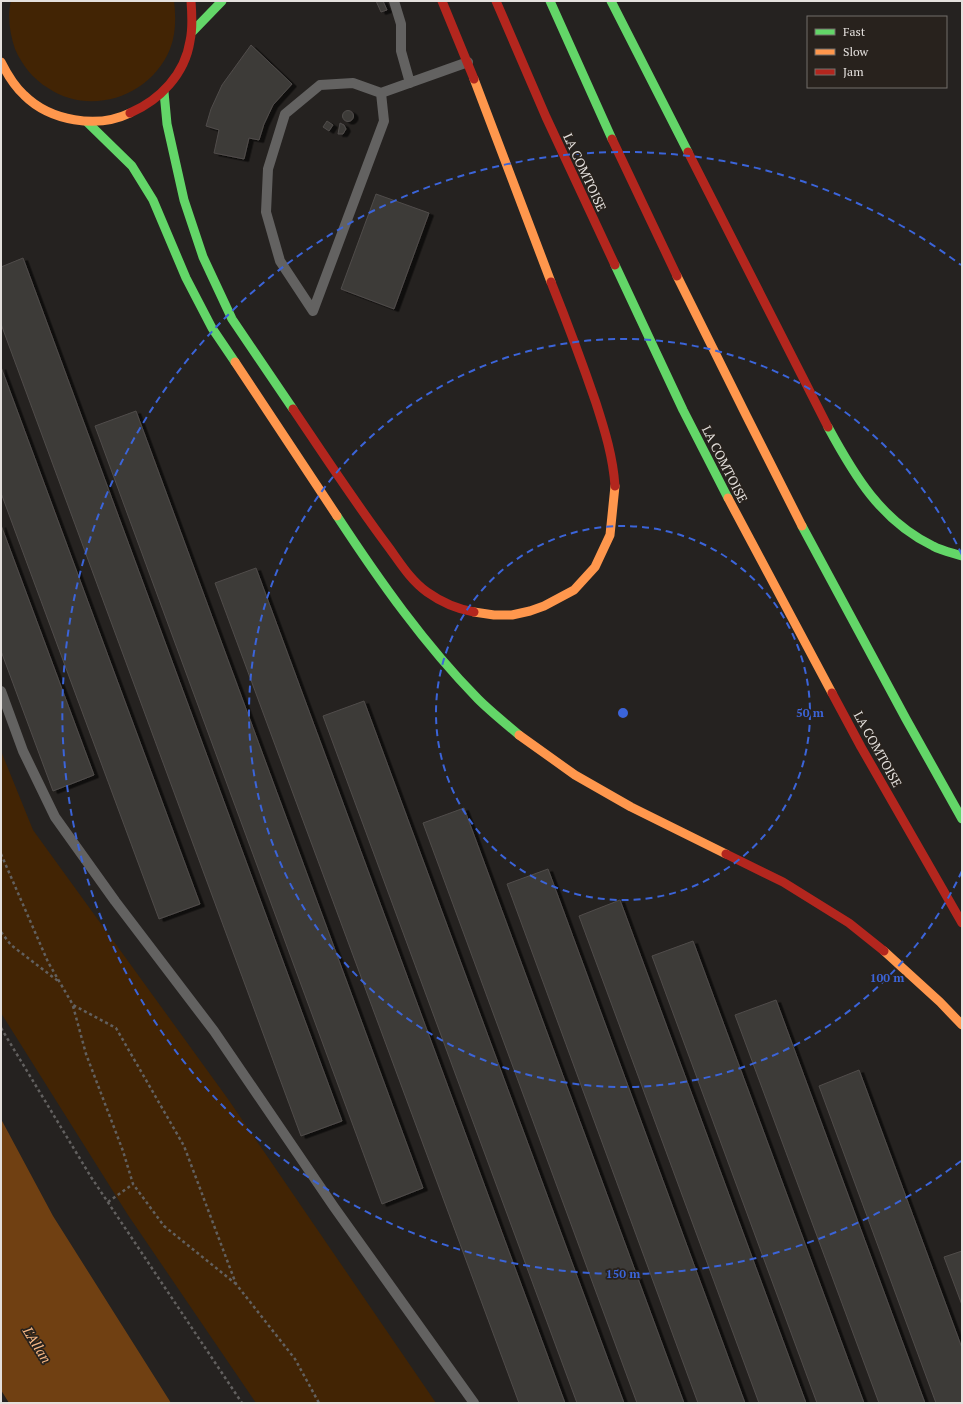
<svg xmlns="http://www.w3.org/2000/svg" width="963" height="1404" font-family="'PT Serif',serif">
  <defs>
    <filter id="shadow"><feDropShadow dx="4.5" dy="2.5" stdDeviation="0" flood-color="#0009"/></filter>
  </defs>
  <rect width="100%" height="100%" fill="#252220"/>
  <!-- green -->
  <path fill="#422404" d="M11 1H174C176 17 176 34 170 49 151 96 91 117 48 88 33 79 22 65 15 49 10 34 7 17 11 1Z
    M1 751 33 830 228 1099 436 1403H256L128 1215 1 1013Z"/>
  <!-- water -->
  <path fill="#704012" d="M1 1119 53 1216 171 1403H9L1 1390Z"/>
  <!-- building -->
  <path fill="#3d3b39" stroke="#504c4a" filter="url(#shadow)" d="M376 1H383L387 10 381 12Z
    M251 45 292 84 273 105 264 124 259 140 249 138 244 159 214 153 219 130 206 126 211 109 222 85Z
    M342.5 116a5.5 5.5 0 1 1 11 0a5.5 5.5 0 1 1-11 0Z
    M327 121 333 125 329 131 323 127Z
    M340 123 344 125 346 129 343 134H338Z
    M376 194 429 213 394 309 341 289Z
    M23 258 342 1121 301 1136 1 324V267Z
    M1 367 200 904 159 919 1 493Z
    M136 411 423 1188 382 1204 95 426Z
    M1 525 94 775 53 791 1 651Z
    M256 568 565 1403H519L215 583Z
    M364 701 624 1403H577L323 716Z
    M464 808 684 1403H637L423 823Z
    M548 869 745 1403H698L507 884Z
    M620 900 806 1403H759L579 916Z
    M693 941 864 1403H817L652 956Z
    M776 1000 925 1403H879L735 1015Z
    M859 1070 962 1348V1403H936L819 1086Z
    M962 1251V1305L944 1257Z"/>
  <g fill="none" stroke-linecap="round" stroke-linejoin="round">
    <!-- path -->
    <path stroke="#62605f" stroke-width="2.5" stroke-dasharray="3 3" stroke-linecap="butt" d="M1 854 48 962 73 1005 116 1028 184 1146 236 1284 295 1359 319 1403
      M1 932 11 945 58 981
      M73 1006 86 1054 123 1151 133 1184 164 1226 236 1284
      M1 1028 91 1177 242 1403
      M108 1202 133 1184"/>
    <!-- lane -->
    <path stroke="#636261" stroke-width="10" d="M394 1 401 24V51L410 83
      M381 93 384 121 313 311 280 261 266 212 268 169 285 114 320 85 353 83 381 93 468 62
      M1 691 23 751 55 817 115 901 214 1031 334 1207 474 1403"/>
    <!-- fast -->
    <path stroke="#63d668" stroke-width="9" d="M550 1 612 139
      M611 1 688 152
      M193 31 222 1
      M164 92 167 124 184 200 203 257 232 319 293 409
      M87 122 132 166 153 200 186 278 212 328 235 362
      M615 265 683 410 728 498
      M828 427C854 475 881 521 933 546 942 551 953 553 962 556
      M337 516C379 580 424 644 478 699 490 711 505 723 519 735
      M802 526 906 719 962 819"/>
    <!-- slow -->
    <path stroke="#ff974d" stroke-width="9" d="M1 62C7 74 14 86 24 95 50 121 97 129 130 113
      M474 79 551 282
      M677 276 746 415 802 526
      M235 362 337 516
      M728 498 832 693
      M474 612 494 615H512L530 611 544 606 574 590 595 567 610 535 615 486
      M519 735 575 775 631 807 726 854
      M884 951 940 1002 962 1025"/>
    <!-- jam -->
    <path stroke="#b3261e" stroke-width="9" d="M442 1 474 79
      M496 1 546 117 615 265
      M130 113C160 100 185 74 190 41 193 28 192 14 191 1
      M612 139 677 276
      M688 152 828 427
      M551 282C567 322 582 362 596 403 605 431 613 457 615 486
      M293 409C324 455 354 501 387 545 399 561 410 580 427 592 441 602 457 609 474 612
      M832 693 861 747 962 923
      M726 854 783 882 849 923 884 951"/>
  </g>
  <!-- distance rings -->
  <g fill="none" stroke="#3b64d9" stroke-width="2" stroke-dasharray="7 5">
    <circle cx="623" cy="713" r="187"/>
    <path d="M962 871A374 374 0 1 1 962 555"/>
    <path d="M961 1161A561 561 0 1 1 961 265"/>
  </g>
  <g text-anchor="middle" stroke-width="3.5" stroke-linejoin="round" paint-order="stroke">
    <!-- street labels -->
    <g font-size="13" fill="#e4e0dd" stroke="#28221d">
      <text transform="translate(585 172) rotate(65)" y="5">LA COMTOISE</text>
      <text transform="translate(725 464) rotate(63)" y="5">LA COMTOISE</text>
      <text transform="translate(878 749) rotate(61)" y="5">LA COMTOISE</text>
    </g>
    <!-- water labels -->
    <g font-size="14" font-style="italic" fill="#f7b885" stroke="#28221d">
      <text transform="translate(37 1345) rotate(58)" y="5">L'Allan</text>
    </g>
  </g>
  <circle cx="623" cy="713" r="6" fill="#3b64d9" stroke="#28221d" stroke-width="2"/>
  <g font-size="12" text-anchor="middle" font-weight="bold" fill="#3b64d9" stroke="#28221d" stroke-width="3.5" stroke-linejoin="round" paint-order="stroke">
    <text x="810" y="717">50 m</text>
    <text x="887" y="982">100 m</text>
    <text x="623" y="1278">150 m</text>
  </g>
  <!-- border -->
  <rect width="963" height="1404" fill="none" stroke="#e4e0dd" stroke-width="4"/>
  <!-- legend -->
  <rect x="807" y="16" width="140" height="72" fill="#28221d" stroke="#736e6a"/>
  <rect x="815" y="29" width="20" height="6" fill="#63d668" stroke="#736e6a"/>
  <text x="843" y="36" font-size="12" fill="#e4e0dd">Fast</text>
  <rect x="815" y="49" width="20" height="6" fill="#ff974d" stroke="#736e6a"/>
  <text x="843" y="56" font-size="12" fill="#e4e0dd">Slow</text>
  <rect x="815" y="69" width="20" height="6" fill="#b3261e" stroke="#736e6a"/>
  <text x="843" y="76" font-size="12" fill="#e4e0dd">Jam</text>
</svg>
